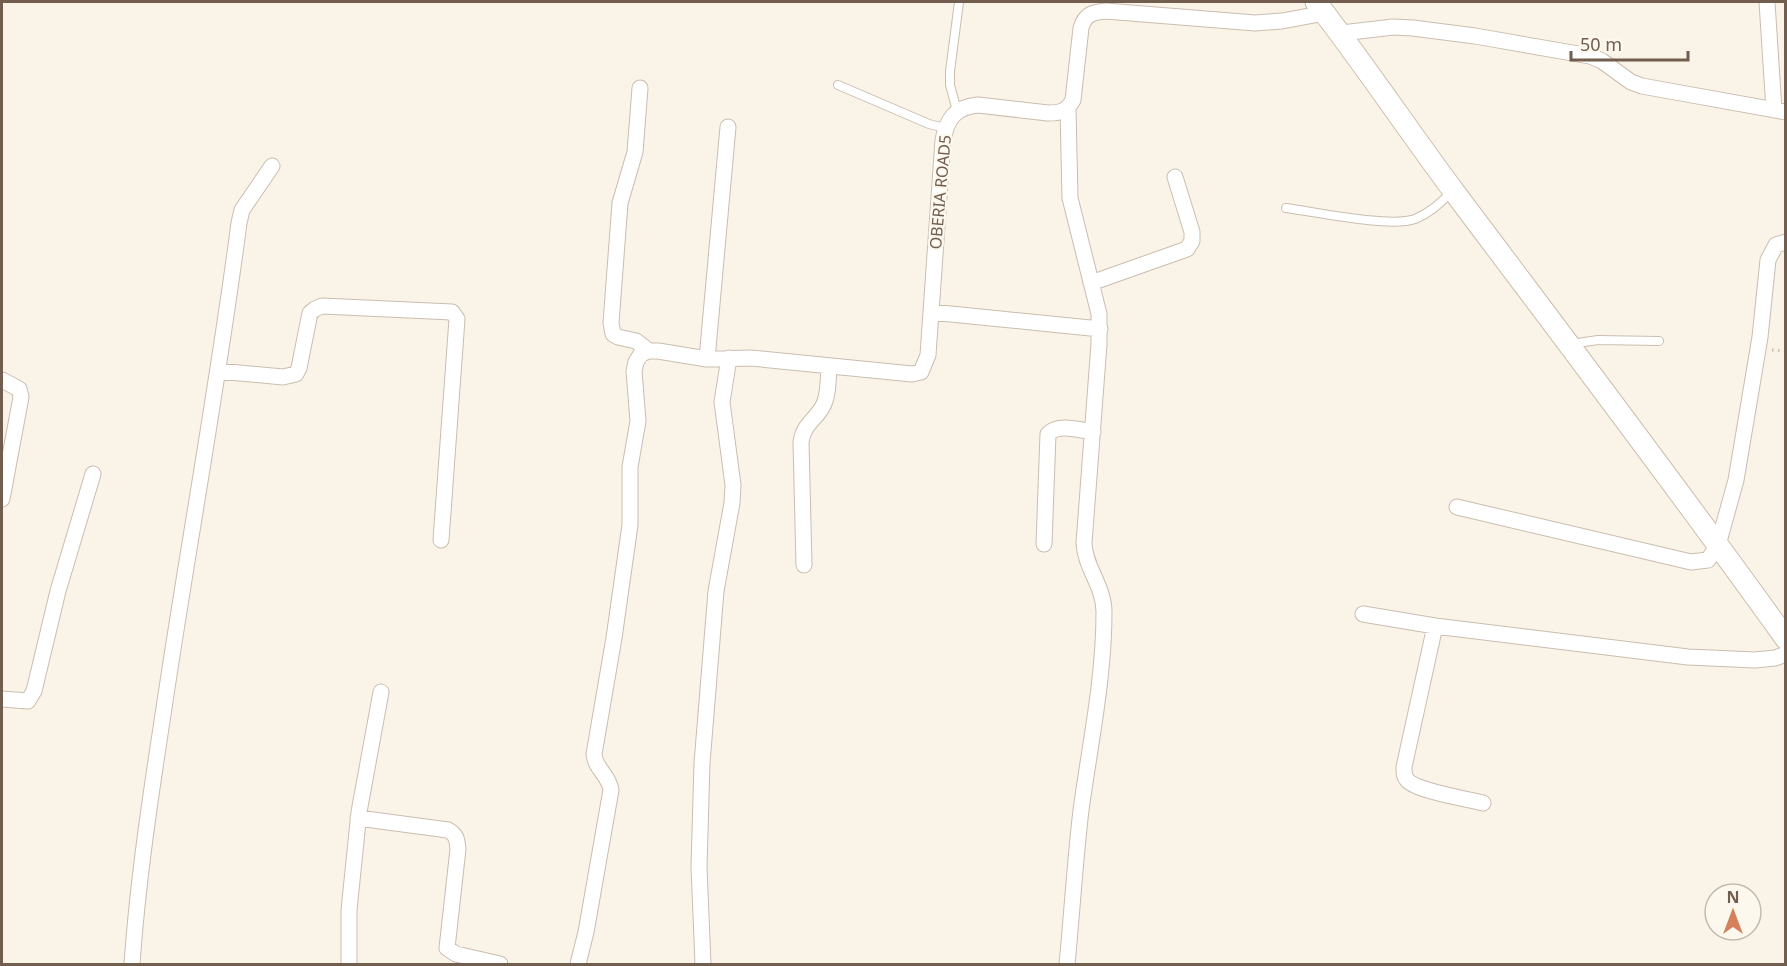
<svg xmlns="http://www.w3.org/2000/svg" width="1787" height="966" font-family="'Noto Sans',sans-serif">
  <rect width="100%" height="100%" fill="#faf4e8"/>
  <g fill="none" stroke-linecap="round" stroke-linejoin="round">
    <defs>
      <path id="lane" d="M838 85 929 124 945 128
        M957 111 950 85V71L959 2
        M1286 208C1316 212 1390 228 1415 219 1430 213 1441 202 1452 192
        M1571 344 1598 340 1659 341"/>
      <path id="street" d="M1767 2 1774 110
        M1342 33 1393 27 1413 28 1475 36 1590 56 1602 61 1631 82 1642 86 1786 112
        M640 88 635 152 620 203 611 323 613 334 618 337 636 341 649 351
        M1091 283 1187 249 1192 241V232L1175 177
        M931 312 1100 329
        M707 359 728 127
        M218 371 283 377 296 374 299 368 310 313 315 309 322 306 452 312 457 319 441 540
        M2 380 19 389 21 397 2 499
        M1457 507 1691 562 1708 560 1718 545 1736 480 1760 337 1768 260 1776 245 1786 242
        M1044 544 1048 434C1058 423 1080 430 1093 432
        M804 565 801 442C804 421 820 418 825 401 829 390 828 377 829 366
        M1363 614 1435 626 1688 657 1755 660 1775 658 1786 654
        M1435 626 1404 767C1404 773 1404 777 1408 781 1418 791 1467 799 1483 803
        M2 699 28 701 34 691 58 591 93 474
        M358 818 448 830C457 835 457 840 458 849L447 948 456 954 500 964
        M132 964C138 878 151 793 164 708 188 546 218 385 239 223L242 210 272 166
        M349 964V910L359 812 381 692
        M578 964 586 932 611 790C609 775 595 769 594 754L614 638 630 525V467L638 421 634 371 636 362 641 354 649 351H658L707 359 751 358 912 374 921 372 928 355 943 140C947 119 955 107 978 105L1048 113C1061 113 1067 111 1073 100L1081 28C1085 14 1093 12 1106 11L1255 23 1282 21 1325 13
        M703 964 699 867 702 763 716 591 732 503 733 485 722 402 729 358
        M1067 964C1072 913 1075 861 1081 810 1090 744 1104 679 1104 612 1104 586 1085 568 1084 543L1099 344V314L1070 198 1068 109"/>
      <path id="secondary" d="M1316 2C1364 64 1408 130 1455 193 1566 341 1678 488 1786 639"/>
    </defs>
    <!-- lane casing -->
    <use href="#lane" stroke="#cabdaf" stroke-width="10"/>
    <!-- street casing -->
    <use href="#street" stroke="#cabdaf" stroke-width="17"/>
    <!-- secondary casing -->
    <use href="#secondary" stroke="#cdbead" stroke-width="23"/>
    <!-- path -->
    <path stroke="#d1baa6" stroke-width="3" stroke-dasharray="1.5 4.5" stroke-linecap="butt" d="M1772 350 1786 351"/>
    <!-- lane -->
    <use href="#lane" stroke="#fff" stroke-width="8"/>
    <!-- street -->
    <use href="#street" stroke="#fff" stroke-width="15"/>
    <!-- secondary -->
    <use href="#secondary" stroke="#fff" stroke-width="21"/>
  </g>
  <g text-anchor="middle" stroke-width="4.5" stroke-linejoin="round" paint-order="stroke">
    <!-- street labels -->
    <g font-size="16" fill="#715e4f" stroke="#fdf8ee">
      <text transform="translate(940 192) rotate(-85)" y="6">OBERIA ROAD5</text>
    </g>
  </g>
  <!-- border -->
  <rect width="1787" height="966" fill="none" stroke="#715e4f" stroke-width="6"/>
  <!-- north arrow -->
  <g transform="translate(1733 912)"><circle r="28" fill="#fdf8ee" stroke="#c5baae" stroke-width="1.5"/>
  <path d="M0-4.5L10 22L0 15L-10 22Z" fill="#d4815c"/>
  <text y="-9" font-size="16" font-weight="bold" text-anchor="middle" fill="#715e4f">N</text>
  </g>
  <!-- scale -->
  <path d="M1571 51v9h117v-9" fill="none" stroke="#715e4f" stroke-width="3"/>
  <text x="1580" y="51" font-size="18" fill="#715e4f" stroke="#fdf8ee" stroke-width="4.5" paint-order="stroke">50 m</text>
</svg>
